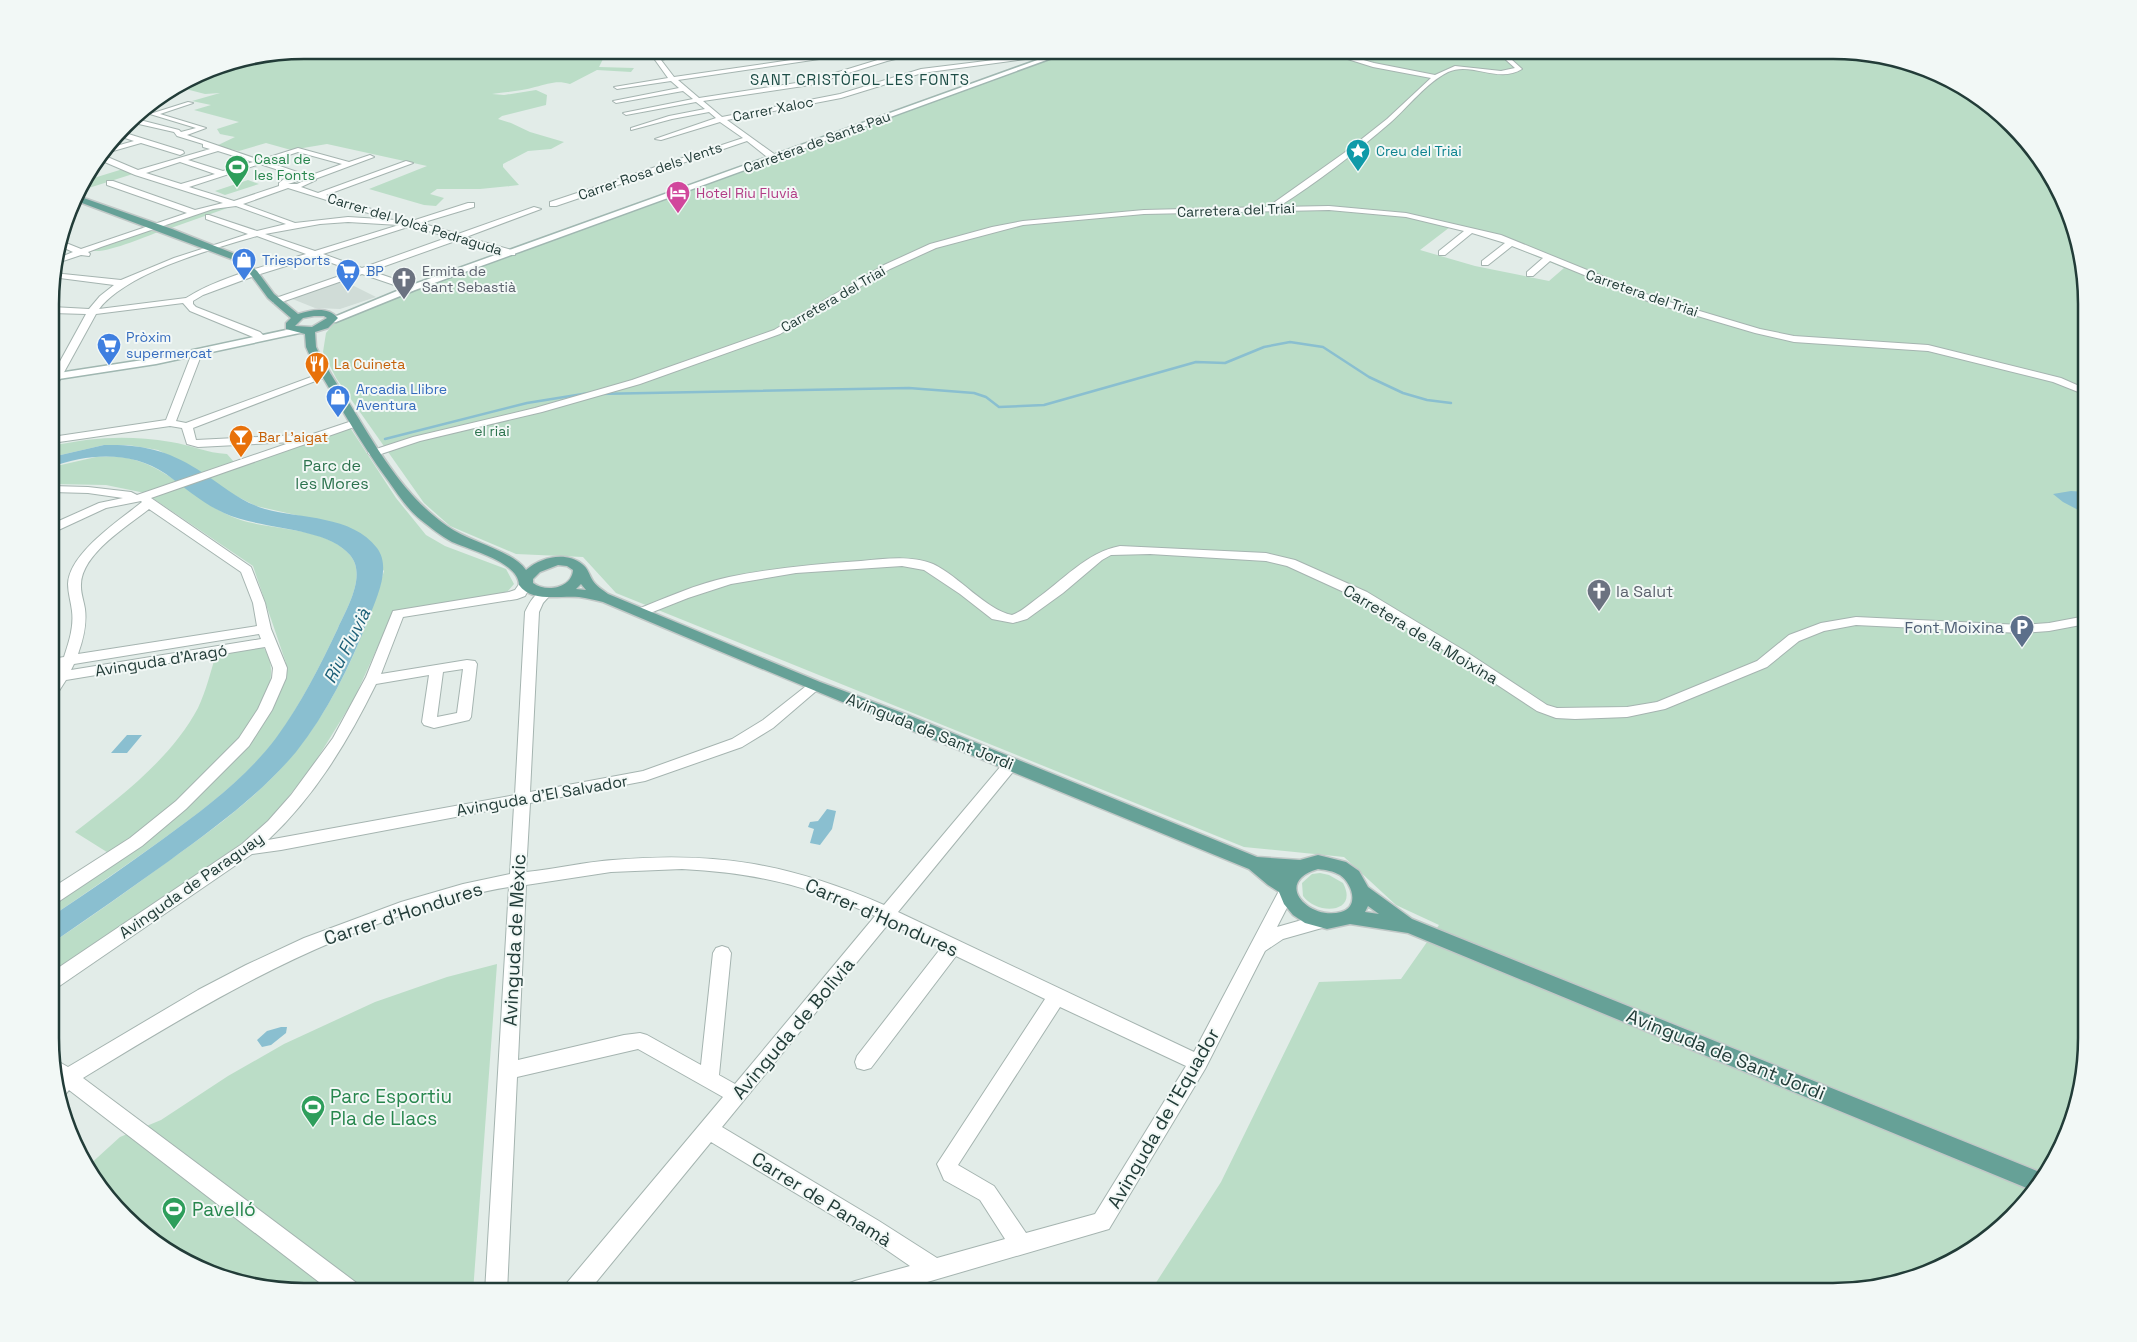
<svg xmlns="http://www.w3.org/2000/svg" width="2137" height="1342" font-family="'Space Grotesk',sans-serif">
  <rect width="100%" height="100%" fill="#e2ece8"/>
  <!-- built -->
  <path fill="#d0dcd7" d="M342 280 376 297 340 309 315 308 290 298Z"/>
  <!-- green -->
  <path fill="#bbddc7" fill-rule="evenodd" d="M304 50H725L638 55 626 60 603 59 599 67 634 68 631 72 597 70 570 84C556 80 549 84 535 87 522 91 506 92 492 94L504 95 536 90 547 95 546 105 502 116 498 119 511 123 530 132 564 142 551 149 528 151 503 164V167L519 185 480 189H437L430 194 444 198 436 206 424 205 369 189 427 166 327 144 291 150 266 143 239 151 216 146 235 137 220 134 217 129 239 122 194 110 211 105 192 101 220 93 205 94 178 87 207 69Z
    M1077 50H1834L1915 63 1974 93 2013 125 2053 177 2078 238 2086 287V1055L2074 1120 2044 1179 2001 1229 1960 1258 1899 1283 1850 1291 1150 1292 1221 1182 1319 982 1401 979 1439 925 1396 905 1344 857 1244 847 616 593 583 557 516 554 450 526 424 503 336 378 323 352 326 333 336 321 356 311ZM1450 227 1489 237 1564 268 1549 281 1475 266 1420 250Z
    M123 169 136 173 76 192 84 181Z
    M248 180 259 184 225 195 215 191Z
    M233 206 171 228 163 226 216 207Z
    M152 228 161 231C147 236 101 256 90 250Z
    M349 426 396 498 426 535 445 546 506 569 514 584 508 591 493 596 393 613 354 699 312 767 273 816 242 843 52 975V943C91 917 129 890 167 862 213 829 260 796 296 751 338 699 365 635 384 571L344 526 256 506 230 493 204 474 158 450 128 445H104L52 457V446C95 437 127 435 171 442 190 445 207 453 227 454L234 462 232 469Z
    M96 457C110 456 125 456 138 461 174 472 201 506 238 519 271 531 326 526 350 555 367 575 347 608 338 628 320 666 301 704 276 739 245 779 204 809 163 839 127 865 90 890 52 916V902L234 759 262 726 275 704 282 684 286 663 253 566 145 493 106 485 52 484V467Z
    M257 647H263C308 707 151 822 110 854L75 832C120 797 171 759 198 708 206 691 211 671 216 654Z
    M1320 873 1329 875 1343 883C1359 913 1318 916 1303 896L1302 883 1312 874Z
    M497 964 473 1292H303L222 1279 163 1249 93 1179 87 1167 120 1137 161 1120 228 1076 284 1044 375 1002 447 977Z"/>
  <!-- water -->
  <path fill="#8abfd0" d="M104 445C143 444 171 451 203 473 223 486 241 502 265 509 301 519 352 515 377 548 392 568 376 599 368 620 350 666 327 713 296 752 260 795 214 828 169 861 130 889 91 916 52 943V916C90 891 127 865 163 839 204 809 245 779 276 738 301 704 320 666 338 628 347 608 367 575 350 555 326 526 259 530 224 513 202 503 185 488 166 474 132 451 89 453 52 467V457Z
    M2071 491 2086 492V514L2063 502 2053 494Z
    M127 735H142L127 753H111Z
    M827 809 836 811 832 829 820 845 810 843 814 829 808 827 810 822 818 821Z
    M281 1027H287L286 1033 271 1045 262 1047 257 1040 267 1031Z"/>
  <g fill="none" stroke-linecap="round" stroke-linejoin="round">
    <!-- stream -->
    <path stroke="#8abfd0" stroke-width="2.5" d="M596 394 909 388 974 393 986 397 999 407 1044 405 1196 362 1225 363 1264 347 1290 342 1323 347 1369 377 1403 393 1427 400 1451 403
      M385 439 527 403 589 393"/>
    <defs>
      <path id="minor" d="M738 50H797L794 52 670 56 669 58 661 60 674 77 791 60 817 55 828 50H835L819 59 678 80 699 98 809 81 884 58 922 50H934L887 61 810 85 703 101 722 117 840 94 921 69 1059 52 1062 54 922 73 841 98 727 120 777 156V160H771L747 141 556 206H550V202L743 138 720 122 661 140 655 139 716 118 709 112 672 119 631 130V128L669 116 705 109 696 102 626 115 623 113 693 99 683 91 616 103 613 101 679 88 671 81 617 89 614 87 668 78 653 57 656 54Z
        M1319 50H1328L1374 63 1435 75 1455 66 1501 71 1515 68 1495 50H1501L1522 69C1499 84 1471 61 1448 72 1426 83 1409 106 1391 122 1355 153 1318 182 1278 207L1329 206 1406 213 1501 235 1656 298 1760 329 1794 336 1928 345 2061 378 2086 389V395L2053 382 1928 351 1794 342 1755 333 1650 302 1550 261 1533 276H1527V272L1543 258 1512 246 1488 265H1482V261L1505 243 1472 233 1445 255H1439V251L1464 231 1406 217 1329 210 1144 214 1023 225 936 248 890 269 780 334 640 384 542 412 420 441 378 455H370L368 453 370 451 413 437 535 408 632 380 774 330 884 265 930 244 992 227 1023 221 1144 210 1268 207 1344 153 1387 119 1431 78 1373 67Z
        M188 102 193 103 160 114 206 128 187 135 260 160 298 148 349 162 370 155 374 157 315 179 316 180 301 187 318 193 406 161 413 163 326 195 381 212V216H378L288 188 243 204 295 223 348 217 412 221 468 203H474V207L421 223 458 234 534 207 541 209 466 237 515 251V255H509L458 240 371 271 415 286V290H409L362 274 279 303H273V299L354 271 315 257 257 275 203 295 193 301V304L196 307 260 332 265 337 260 340 190 311 183 303 96 314 57 385 52 388V376L86 314 52 313V307L89 309 100 296 114 285 52 277V271L63 274 121 280 174 258 248 234 206 219V215H209L257 231 286 224 236 206 213 209 101 247 88 252 90 254 89 256 81 255 54 264 56 259 73 252 60 246 61 241 81 249 187 213 107 185V181H113L195 210 223 203 135 175 100 160 105 156 138 170 210 149 203 147V144L177 136 174 132 130 122 132 118 179 130 181 132 196 128 150 114ZM218 151 253 162 223 171 188 160ZM298 152 342 164 309 176 268 162ZM180 162 215 174 181 184 146 173ZM260 164 297 176 284 179 279 183V186L234 201 189 187ZM304 179 306 180 297 184H288ZM348 222 399 225 315 251 265 234 320 224ZM411 226 449 237 362 268 323 254ZM257 236 306 254C266 266 222 276 186 298L99 309C128 272 212 249 257 236Z
        M122 132 183 151 184 153 180 155 141 143 106 153 109 148 134 141 119 136Z
        M89 175 92 178 91 180H85Z
        M197 350 202 353 176 421 186 423 322 373H330L331 375 193 428 196 440 299 435 304 437 352 421H360L361 423 360 425 151 498 251 567 265 603 271 629 287 668 286 678 272 710 249 746 186 809 142 846 58 902 52 904V888L130 838 176 801 239 738 258 709 272 678 273 668 265 647 66 680 57 694 52 696V673L56 672 59 666 52 667V659L64 657C69 642 74 627 72 611 71 602 68 593 68 584 69 553 120 520 142 502L141 501 106 508 52 533V524L99 503 123 498 88 493 52 492V486L88 487 131 492 137 495 292 442 198 447 187 444 182 428 170 426 52 443V437L166 420 192 353ZM149 509 241 572 253 603 257 626 78 654C83 640 87 625 85 609 84 602 81 594 81 587 79 555 128 526 149 509ZM259 634 261 639 71 670 74 664Z
        M1120 546 1266 553 1295 560 1367 592 1465 651 1547 705 1557 708 1627 707 1657 702 1757 661 1789 635 1821 623 1856 617 2021 625 2049 623 2086 616V624L2049 631 2021 633 1856 625 1824 631 1799 641 1767 667 1665 709 1627 717 1575 719 1556 718 1537 711 1455 657 1357 598 1287 566 1266 561 1150 554 1111 555 1102 560 1063 593 1027 619 1013 623 992 619 960 594 924 570 902 566 796 573 731 584 688 598 640 617 633 613 635 610C666 598 696 584 729 577 773 568 816 564 861 561 884 559 911 555 933 564 959 576 986 610 1012 615 1021 612 1028 605 1035 600 1062 581 1087 552 1120 546Z
        M526 579 532 583 525 596 517 599 403 617 381 674 467 660 475 661 477 664 471 717 469 720 434 728 424 725 422 722 429 675 376 684C348 741 315 796 268 840L515 795 525 612C530 602 535 592 546 589L552 593 543 603 539 612 530 792 643 771 732 739 763 720 810 683H820L822 686 773 728 742 747 645 781 530 803 526 872C555 869 584 862 613 860 716 851 790 864 884 905L1006 760 1011 759 1016 760 1018 764 1016 768 898 912 1194 1052 1281 887 1287 885 1293 887 1295 892 1277 927 1323 914 1329 916 1331 921 1329 926 1283 939 1265 951 1205 1069 1109 1229 893 1292H844L847 1284 855 1281 910 1266 865 1235 711 1142 588 1292H563L566 1284 723 1097 638 1049 517 1077 507 1292H485L509 887C480 891 450 901 421 909 295 949 194 1010 83 1078L358 1284 361 1292H332L69 1090 64 1096 58 1098 52 1071V1058L68 1067 198 990 246 965 304 938 401 902 463 884 510 874 514 806 281 850 252 854 58 987 52 989V972L242 844 268 821 291 795 333 738 366 677 393 611 509 592 515 590 522 580ZM463 669 457 713 437 717 443 672ZM682 869C757 873 806 885 875 916L735 1084 719 1075 731 953 728 948 722 946 716 948 713 953 701 1065 647 1035 640 1033 624 1035 518 1060 526 885 611 872ZM889 923 941 948 857 1056 855 1062 857 1068 864 1070 871 1068 956 956 1045 999 937 1164 944 1180 980 1200 1005 1239 937 1258 879 1221 722 1127ZM1060 1007 1186 1066 1095 1214 1026 1233 994 1186 958 1165Z"/>
      <path id="secondary" d="M1065 50H1074L415 290 336 322H328L327 320 409 286Z
        M300 327 304 328 305 330 304 332 156 364 52 380V374L156 358Z"/>
      <path id="primary" d="M75 195 172 229 240 256 257 271 274 294 298 314C312 310 327 306 338 318L328 328 315 332 316 347C326 368 339 387 351 406 378 450 404 496 447 526 469 542 512 550 526 570 541 557 566 551 582 564 588 568 589 575 593 581 596 586 603 590 608 594L820 682 908 715 1257 857 1300 860 1318 855 1346 862 1359 871 1368 887 1412 919 2047 1175 2034 1191 1408 933 1350 924 1327 929 1305 923 1293 915 1284 904 1279 892 1268 885 1249 869C1033 780 817 693 603 602 595 600 587 598 579 597 560 595 532 603 519 585 519 562 470 550 452 542 441 536 430 527 421 520 407 509 397 493 387 479 358 440 335 397 310 356L306 347 305 334 286 329V323L291 318 268 298 251 275 234 260 74 200ZM314 316H324L327 318 312 327 295 326 303 318ZM558 565 567 566 573 570C572 588 546 593 533 583V579L540 572ZM581 584 586 590 576 589ZM1318 869C1326 870 1333 871 1340 875 1352 883 1360 907 1341 912 1309 921 1272 882 1318 869ZM1368 906 1379 914 1365 912Z"/>
    </defs>
    <!-- minor casing -->
    <use href="#minor" stroke="#a5b4b0" stroke-width="2"/>
    <!-- secondary casing -->
    <use href="#secondary" stroke="#a0b7b1" stroke-width="3"/>
    <!-- primary casing -->
    <use href="#primary" stroke="#c1c8c7" stroke-width="3"/>
    <!-- minor -->
    <use href="#minor" fill="#fff" fill-rule="evenodd"/>
    <!-- secondary -->
    <use href="#secondary" fill="#fff" fill-rule="evenodd"/>
    <!-- primary -->
    <use href="#primary" fill="#66a197" fill-rule="evenodd"/>
  </g>
  <!-- icons -->
  <defs>
    <symbol id="sight-pin" viewBox="-11 -11 22 30"><path d="M0 17L-7.5 6A9.5 9.5 0 1 1 7.5 6Z" fill="#0f9aa8" stroke="#f2f8f6"/><path d="M0-6L1.8-2.2L6-1.7L2.9 1.2L3.7 5.4L0 3.3L-3.7 5.4L-2.9 1.2L-6-1.7L-1.8-2.2Z" fill="#fff"/></symbol>
    <symbol id="stadium-pin" viewBox="-11 -11 22 30"><path d="M0 17L-7.5 6A9.5 9.5 0 1 1 7.5 6Z" fill="#2e9e5b" stroke="#f2f8f6"/><path d="M0-5a6.5 5 0 1 0 0 10a6.5 5 0 1 0 0-10ZM-3.5-1.8h7v3.6h-7Z" fill="#fff"/></symbol>
    <symbol id="hotel-pin" viewBox="-11 -11 22 30"><path d="M0 17L-7.5 6A9.5 9.5 0 1 1 7.5 6Z" fill="#d1479c" stroke="#f2f8f6"/><path d="M-6-4.5h1.5V1H6V5H4.5V3h-9V5H-6ZM-4 0a1.8 1.8 0 1 1 3.6 0ZM.5 0V-2.5h3Q6-2.5 6 0Z" fill="#fff"/></symbol>
    <symbol id="shop-pin" viewBox="-11 -11 22 30"><path d="M0 17L-7.5 6A9.5 9.5 0 1 1 7.5 6Z" fill="#3f7fe0" stroke="#f2f8f6"/><path d="M-5-2.5h2.3a2.7 3.5 0 0 1 5.4 0H5L5.5 6h-11ZM-1.5-2.5h3a1.5 2.3 0 0 0-3 0Z" fill="#fff"/></symbol>
    <symbol id="supermarket-pin" viewBox="-11 -11 22 30"><path d="M0 17L-7.5 6A9.5 9.5 0 1 1 7.5 6Z" fill="#3f7fe0" stroke="#f2f8f6"/><path d="M-6-5.5h2.5l.6 2H6L4.5 2H-2.5L-4.4-4H-6ZM-1.5 3.2a1.3 1.3 0 1 0 .1 0ZM3 3.2a1.3 1.3 0 1 0 .1 0Z" fill="#fff"/></symbol>
    <symbol id="church-pin" viewBox="-11 -11 22 30"><path d="M0 17L-7.5 6A9.5 9.5 0 1 1 7.5 6Z" fill="#6b7280" stroke="#f2f8f6"/><path d="M-1.2-6h2.4v3.5h3.3v2.4h-3.3V6h-2.4V-.1h-3.3v-2.4h3.3Z" fill="#fff"/></symbol>
    <symbol id="restaurant-pin" viewBox="-11 -11 22 30"><path d="M0 17L-7.5 6A9.5 9.5 0 1 1 7.5 6Z" fill="#e8710a" stroke="#f2f8f6"/><path d="M-5-6h1v4h1v-4h1v4h1v-4h1v5L-1.5 .5V6h-2V.5L-5-1ZM5-6V6H3V1.5H1.5Q1.5-4 5-6Z" fill="#fff"/></symbol>
    <symbol id="bar-pin" viewBox="-11 -11 22 30"><path d="M0 17L-7.5 6A9.5 9.5 0 1 1 7.5 6Z" fill="#e8710a" stroke="#f2f8f6"/><path d="M-6-5H6L.8 .8V4.5H3.5V6h-7V4.5H-.8V.8Z" fill="#fff"/></symbol>
    <symbol id="parking-pin" viewBox="-11 -11 22 30"><path d="M0 17L-7.5 6A9.5 9.5 0 1 1 7.5 6Z" fill="#5c6f8a" stroke="#f2f8f6"/><path d="M-3.5-5.5H1a3.5 3.5 0 0 1 0 7H-1V5.5H-3.5ZM-1-3.4V-.6H.8a1.4 1.4 0 0 0 0-2.8Z" fill="#fff"/></symbol>
  </defs>
  <g fill-rule="evenodd">
    <use href="#sight-pin" x="1344" y="137" width="28" height="38"/>
    <use href="#stadium-pin" x="223" y="153" width="28" height="38"/>
    <use href="#hotel-pin" x="664" y="179" width="28" height="38"/>
    <use href="#shop-pin" x="230" y="246" width="28" height="38"/>
    <use href="#supermarket-pin" x="334" y="257" width="28" height="38"/>
    <use href="#church-pin" x="390" y="265" width="28" height="38"/>
    <use href="#supermarket-pin" x="95" y="331" width="28" height="38"/>
    <use href="#restaurant-pin" x="303" y="350" width="28" height="38"/>
    <use href="#shop-pin" x="324" y="383" width="28" height="38"/>
    <use href="#bar-pin" x="227" y="423" width="28" height="38"/>
    <use href="#church-pin" x="1585" y="577" width="28" height="38"/>
    <use href="#parking-pin" x="2008" y="613" width="28" height="38"/>
    <use href="#stadium-pin" x="299" y="1093" width="28" height="38"/>
    <use href="#stadium-pin" x="160" y="1195" width="28" height="38"/>
  </g>
  <g text-anchor="middle" stroke-width="4" stroke-linejoin="round" paint-order="stroke">
    <!-- far-street labels -->
    <g font-size="14" fill="#223c38" stroke="#f2f8f6">
      <text transform="translate(773 109) rotate(-11)" y="5">Carrer Xaloc</text>
      <text transform="translate(817 142) rotate(-20)" y="5">Carretera de Santa Pau</text>
      <text transform="translate(650 171) rotate(-19)" y="5">Carrer Rosa dels Vents</text>
      <text transform="translate(1236 210) rotate(-2)" y="5">Carretera del Triai</text>
      <text transform="translate(415 224) rotate(17)" y="5">Carrer del Volcà Pedraguda</text>
      <text transform="translate(1642 293) rotate(19)" y="5">Carretera del Triai</text>
      <text transform="translate(833 299) rotate(-30)" y="5">Carretera del Triai</text>
    </g>
    <!-- far-culture labels -->
    <g font-size="14" fill="#0d838f" stroke="#f2f8f6" text-anchor="start">
      <text x="1376" y="156">Creu del Triai</text>
    </g>
    <!-- far-leisure labels -->
    <g font-size="14" fill="#27864d" stroke="#f2f8f6" text-anchor="start">
      <text x="254" y="164">Casal de<tspan x="254" dy="16">les Fonts</tspan></text>
    </g>
    <!-- far-hotel labels -->
    <g font-size="14" fill="#b23c85" stroke="#f2f8f6" text-anchor="start">
      <text x="696" y="198">Hotel Riu Fluvià</text>
    </g>
    <!-- far-shop labels -->
    <g font-size="14" fill="#366cbe" stroke="#f2f8f6" text-anchor="start">
      <text x="262" y="265">Triesports</text>
      <text x="366" y="276">BP</text>
      <text x="126" y="342">Pròxim<tspan x="126" dy="16">supermercat</tspan></text>
      <text x="356" y="394">Arcadia Llibre<tspan x="356" dy="16">Aventura</tspan></text>
    </g>
    <!-- far-worship labels -->
    <g font-size="14" fill="#5b616d" stroke="#f2f8f6" text-anchor="start">
      <text x="422" y="276">Ermita de<tspan x="422" dy="16">Sant Sebastià</tspan></text>
    </g>
    <!-- far-food labels -->
    <g font-size="14" fill="#c56008" stroke="#f2f8f6" text-anchor="start">
      <text x="334" y="369">La Cuineta</text>
      <text x="258" y="442">Bar L'aigat</text>
    </g>
    <!-- far-park labels -->
    <g font-size="14" fill="#2c734e" stroke="#f2f8f6">
      <text x="492" y="436">el riai</text>
    </g>
    <!-- far-neighbourhood labels -->
    <g font-size="15" letter-spacing="1" fill="#1e4e47" stroke="#f2f8f6">
      <text x="860" y="85">SANT CRISTÒFOL LES FONTS</text>
    </g>
    <!-- park labels -->
    <g font-size="16" fill="#2c734e" stroke="#f2f8f6">
      <text x="332" y="471">Parc de<tspan x="332" dy="18">les Mores</tspan></text>
    </g>
    <!-- worship labels -->
    <g font-size="16" fill="#5b616d" stroke="#f2f8f6" text-anchor="start">
      <text x="1616" y="597">la Salut</text>
    </g>
    <!-- service labels -->
    <g font-size="16" fill="#4e5e75" stroke="#f2f8f6" text-anchor="end">
      <text x="2004" y="633">Font Moixina</text>
    </g>
    <!-- street labels -->
    <g font-size="16" fill="#223c38" stroke="#f2f8f6">
      <text transform="translate(1421 634) rotate(31)" y="6">Carretera de la Moixina</text>
      <text transform="translate(161 660) rotate(-9)" y="6">Avinguda d'Aragó</text>
      <text transform="translate(930 731) rotate(22)" y="6">Avinguda de Sant Jordi</text>
      <text transform="translate(542 795) rotate(-10)" y="6">Avinguda d'El Salvador</text>
      <text transform="translate(191 885) rotate(-35)" y="6">Avinguda de Paraguay</text>
    </g>
    <!-- water labels -->
    <g font-size="18" font-style="italic" fill="#1d6078" stroke="#f2f8f6">
      <text transform="translate(347 646) rotate(-63)" y="6">Riu Fluvià</text>
    </g>
    <!-- near-street labels -->
    <g font-size="19" fill="#223c38" stroke="#f2f8f6">
      <text transform="translate(403 913) rotate(-18)" y="7">Carrer d'Hondures</text>
      <text transform="translate(882 917) rotate(24)" y="7">Carrer d'Hondures</text>
      <text transform="translate(514 940) rotate(-87)" y="7">Avinguda de Mèxic</text>
      <text transform="translate(793 1028) rotate(-50)" y="7">Avinguda de Bolivia</text>
      <text transform="translate(1726 1054) rotate(22)" y="7">Avinguda de Sant Jordi</text>
      <text transform="translate(1163 1118) rotate(-60)" y="7">Avinguda de l'Equador</text>
      <text transform="translate(822 1199) rotate(32)" y="7">Carrer de Panamà</text>
    </g>
    <!-- near-leisure labels -->
    <g font-size="19" fill="#27864d" stroke="#f2f8f6" text-anchor="start">
      <text x="330" y="1103">Parc Esportiu<tspan x="330" dy="22">Pla de Llacs</tspan></text>
      <text x="192" y="1216">Pavelló</text>
    </g>
  </g>
  <!-- crop -->
  <path d="M0 0H2137V1342H0ZM304 59H1833A245 245 0 0 1 2078 304V1038A245 245 0 0 1 1833 1283H304A245 245 0 0 1 59 1038V304A245 245 0 0 1 304 59Z" fill="#f2f8f6" fill-rule="evenodd"/>
  <path fill="none" stroke="#223c38" stroke-width="2.5" d="M304 59H1833A245 245 0 0 1 2078 304V1038A245 245 0 0 1 1833 1283H304A245 245 0 0 1 59 1038V304A245 245 0 0 1 304 59Z"/>
</svg>
